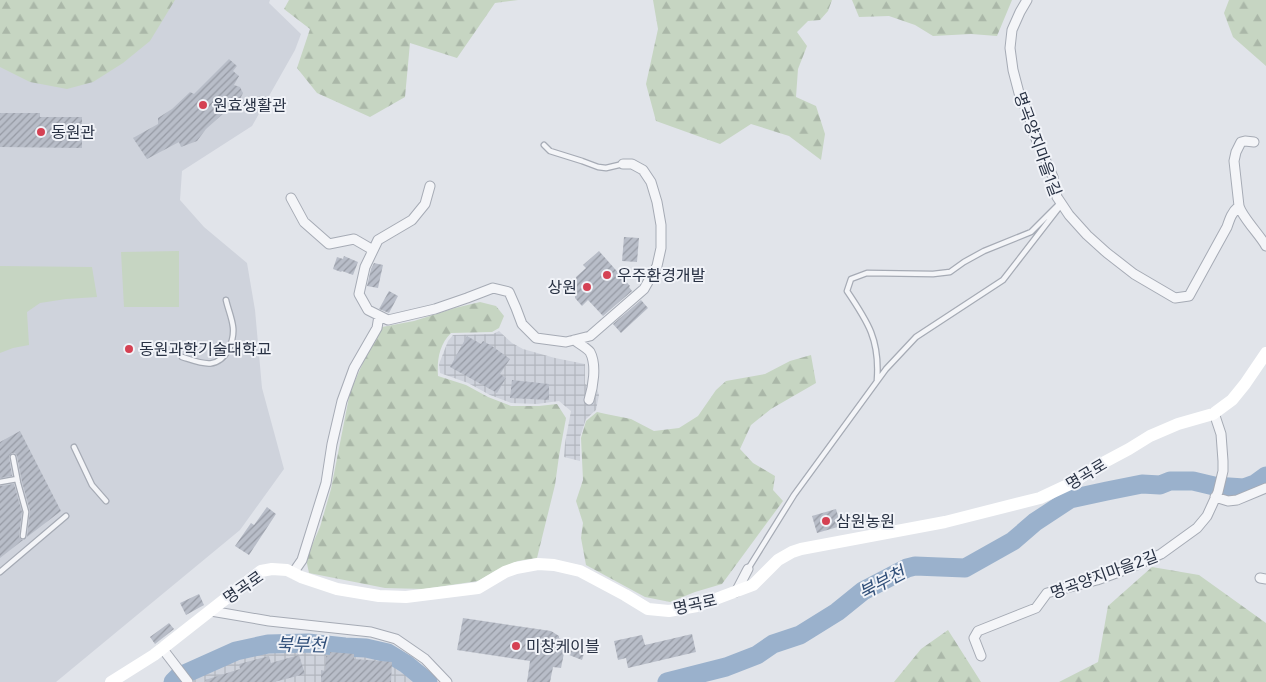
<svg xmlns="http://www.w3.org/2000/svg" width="1266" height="682" font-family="Inter,'Noto Sans KR',sans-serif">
  <defs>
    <pattern id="industrial-grid" width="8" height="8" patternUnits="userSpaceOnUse" patternTransform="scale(1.25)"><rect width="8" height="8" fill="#cfd3dc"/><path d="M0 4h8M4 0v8" fill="none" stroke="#b2b6be"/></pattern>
    <pattern id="forest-firs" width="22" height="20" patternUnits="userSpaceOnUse" patternTransform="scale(1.25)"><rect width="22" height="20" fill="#c6d5c2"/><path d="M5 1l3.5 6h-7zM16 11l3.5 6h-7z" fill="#aab7a8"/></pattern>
    <pattern id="building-hatch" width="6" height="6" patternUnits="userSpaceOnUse" patternTransform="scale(1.25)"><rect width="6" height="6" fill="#b8bdc8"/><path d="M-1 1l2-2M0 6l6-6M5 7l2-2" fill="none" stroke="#969aa4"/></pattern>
  </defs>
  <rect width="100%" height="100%" fill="#e1e4ea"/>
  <!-- built -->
  <path fill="#cfd3dc" d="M0 0H270L269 3 301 34 295 50 252 126 182 171 180 200 204 227 247 263 255 310 262 388 284 469 240 530 56 682H0Z"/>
  <!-- industrial -->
  <path fill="url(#industrial-grid)" d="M499 331 512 343 523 349 555 358 585 364V384L597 389 599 395 596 410 586 419 580 437V461L564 457 565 443 571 411 559 401 537 404 511 403 490 395 468 383 440 373 439 364 448 341 453 335 493 334Z
    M309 646 345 650 366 651 386 655 405 668 422 682H179L238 654 268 648Z"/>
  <!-- grass -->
  <path fill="#c6d5c2" d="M179 251V307H124L121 252Z
    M0 266 92 267 97 297 66 299 40 303 27 312 29 345 13 348 0 353Z"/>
  <!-- forest -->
  <path fill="url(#forest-firs)" d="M0 0H175L150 41 123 63 93 82 67 89 30 82 0 67Z
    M289 0H518L495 3 457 58 410 43 405 97 370 117 317 93 297 68 310 29 284 9Z
    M653 0H832L828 11 820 20 808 21 797 32 807 46 798 69 796 97 816 106 825 134 821 160 789 136 751 124 720 144 656 121 646 84 658 29Z
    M852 0H1012L997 36 971 34 933 36 915 25 889 16 859 17Z
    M1229 0H1266V66L1233 37 1224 13Z
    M480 302 496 306 504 316 499 328 492 332 451 333C439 345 437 360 438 376L466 385 488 397 511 406H539L557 404 566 418 559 456 555 485 537 558 518 561 495 571 478 581 424 589 385 588 309 573 306 559 320 527 331 489 350 392 369 349 382 327 414 321 455 308Z
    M811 355 816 383 771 409 751 425 740 449 753 463 775 476 773 490 783 501 722 584 695 592 670 602 645 597 586 565 581 538 583 523 576 501 583 480 581 438 586 421 597 412 606 414 631 419 654 431 679 428 698 416 716 390 726 381 765 374 790 361Z
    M1152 567 1199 575 1266 623V682H1059L1098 662 1108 606Z
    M948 630 981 682H894L921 649Z"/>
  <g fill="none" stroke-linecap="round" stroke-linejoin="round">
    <!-- river -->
    <path stroke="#9ab1cc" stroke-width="19" d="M173 682 178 677 236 651 268 644 308 643 345 647 366 648 388 653 406 664 428 682
      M667 682 726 667 757 655 773 644 800 635 837 612 863 591 907 568 915 566 965 568 1013 541 1035 522 1070 499 1107 491 1142 484 1160 485 1170 481H1193L1214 486 1244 488 1255 484 1266 476"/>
  </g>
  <!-- building -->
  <path fill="url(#building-hatch)" d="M229 59 237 66 233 71 239 76 234 85 240 87 243 93 240 99 232 100 225 112 206 129 197 141 181 147 179 142 147 159 133 138 158 124V118L172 109 190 92 194 94Z
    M0 113H40V117H82V148L0 147Z
    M624 237 639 238 637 262 622 261Z
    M599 251 630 286 629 287 632 291 603 316 588 300 582 306 575 298 576 277 586 268 583 265Z
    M344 256 358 262 353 275 342 271 341 272 333 269 337 257 343 259Z
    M374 263 383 265 378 288 367 286 371 269Z
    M389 291 398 296 389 313 379 309Z
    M641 300 648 308 621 333 613 324Z
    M467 336 481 344 483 341 492 346 510 359 500 374 506 378 497 393 450 367Z
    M512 380 549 384V400L510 398Z
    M20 431 61 511 27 537 30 511 22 482 17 456 15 453H12L9 456 12 476 0 478V442Z
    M14 484 22 512 19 537 21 539 23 540 0 558V486Z
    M267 507 276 514 249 555 235 546 251 523 254 525Z
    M836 509 841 526 817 533 812 516Z
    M199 594 204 605 186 615 180 603Z
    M463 618 551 631 559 636V638L585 651 582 660 564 653 561 668 553 667 550 682H527L530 661 457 650Z
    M169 623 174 629 155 644 150 637Z
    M692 634 696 652 628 668 626 658 618 660 614 641 642 635 645 645Z
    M330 652 354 654V659L392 662 391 682H321V670L325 671 326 656H330Z
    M299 655 305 674 274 682H206L205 680 240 669 239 664 269 656 271 663Z"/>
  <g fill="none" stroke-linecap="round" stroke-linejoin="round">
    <defs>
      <path id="service" d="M544 145 550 151 582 161 598 167 606 168 623 164
        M182 357C201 363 217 371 229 349 232 342 234 335 233 327 232 318 228 309 226 300
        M877 380C880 340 868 322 847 291L851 279 867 273 933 274 950 272 964 262 984 251 1031 232 1059 204
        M74 447 92 485 106 501
        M13 457 18 483 26 512 23 536
        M0 482 17 479
        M748 569 794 495 886 369 916 337 1003 280 1061 205
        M0 572 66 516"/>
      <path id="minor" d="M1027 0 1020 12 1012 30 1010 48 1013 70 1019 93 1029 116 1033 132 1053 177 1055 186 1057 197 1069 215 1087 235 1107 253 1134 274 1175 298 1189 296 1227 227C1230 218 1232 212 1239 206
        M1254 142 1245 141 1241 142 1236 152 1234 161 1239 206C1242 217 1260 235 1266 246
        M430 186 425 204 412 220 378 240 365 267 359 294 368 310 388 320 435 309 467 298 493 288 509 292 516 308 522 324 536 338 566 342 590 336 644 289 657 266 661 248V225L657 202 651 182 643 170 632 164H623
        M291 198 304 222 329 244 354 239 373 250
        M574 340C578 343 587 348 590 352 597 365 593 387 589 400
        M1215 497 1228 501 1237 500 1266 488
        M293 573 302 560 326 483 332 444 342 401 354 368 377 328 379 316
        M1260 578 1266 579
        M736 592 748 569
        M211 611 269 621 371 632 396 639 425 659 447 682
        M162 648 188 682
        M981 656 974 638 978 631 1036 608 1047 593 1097 580 1130 568 1161 554 1197 528 1207 516 1218 492 1223 471V461L1221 434 1214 413"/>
    </defs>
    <!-- service casing -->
    <use href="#service" stroke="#a6abb5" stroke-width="7"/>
    <!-- minor casing -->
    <use href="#minor" stroke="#a6abb5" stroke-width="11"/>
    <!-- service -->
    <use href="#service" stroke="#f4f5f8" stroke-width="4.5"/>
    <!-- minor -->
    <use href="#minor" stroke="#f4f5f8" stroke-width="9"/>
    <!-- secondary -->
    <path stroke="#fff" stroke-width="12" d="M111 682 154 655 261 571 272 569 287 570 301 577 337 589 379 596 406 597 478 588 505 572 516 568 538 564 554 565 580 571 625 595 648 609 669 611 697 606 753 585 778 560 792 552 801 549 945 522 1040 498 1072 483 1099 465 1129 449 1150 436 1178 424 1213 414 1232 400 1245 384 1266 353"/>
  </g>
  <!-- markers -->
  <g fill="#d54153" stroke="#f1f3f8" stroke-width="2">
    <circle cx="203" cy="105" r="5"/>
    <circle cx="41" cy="132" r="5"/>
    <circle cx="607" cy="275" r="5"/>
    <circle cx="587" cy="287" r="5"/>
    <circle cx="129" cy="349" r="5"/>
    <circle cx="826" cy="521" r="5"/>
    <circle cx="516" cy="646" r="5"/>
  </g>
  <g text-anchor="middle" stroke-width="4" stroke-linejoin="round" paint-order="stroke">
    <!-- poi labels -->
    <g font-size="16" fill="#283143" stroke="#f1f3f8" text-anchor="start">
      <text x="213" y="111">원효생활관</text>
      <text x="51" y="138">동원관</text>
      <text x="617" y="281">우주환경개발</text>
      <text x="577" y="293" text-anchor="end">상원</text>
      <text x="139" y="355">동원과학기술대학교</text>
      <text x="836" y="527">삼원농원</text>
      <text x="526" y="652">미창케이블</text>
    </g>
    <!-- street labels -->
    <g font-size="16" fill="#283143" stroke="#f1f3f8">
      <text transform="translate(1038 144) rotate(70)" y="6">명곡양지마을1길</text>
      <text transform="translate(1086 474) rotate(-31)" y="6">명곡로</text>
      <text transform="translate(1104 574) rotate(-20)" y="6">명곡양지마을2길</text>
      <text transform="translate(243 587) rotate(-35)" y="6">명곡로</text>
      <text transform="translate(695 604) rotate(-13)" y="6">명곡로</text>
    </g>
    <!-- water labels -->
    <g font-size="18" font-style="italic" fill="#304f79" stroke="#f1f3f8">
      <text transform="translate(882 583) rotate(-28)" y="6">북부천</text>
      <text transform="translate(301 645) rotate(1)" y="6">북부천</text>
    </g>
  </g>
</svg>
